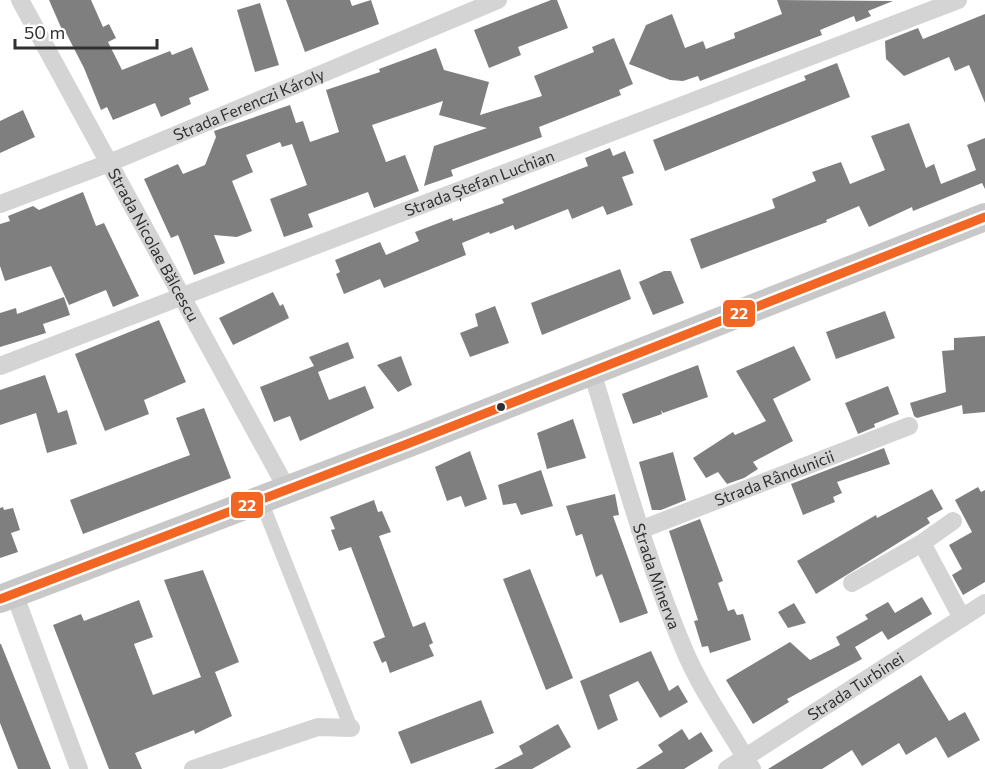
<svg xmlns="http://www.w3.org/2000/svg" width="985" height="769" font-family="Commissioner,sans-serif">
  <rect width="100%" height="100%" fill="#fff"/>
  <!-- building -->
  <path fill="#7f7f7f" d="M49 0H91L103 27 109 24 116 38 108 42 122 70 170 51 172 55 192 47 209 90 189 98 191 104 161 117 155 103 113 120 107 107 101 110 84 68 65 31 63 32Z
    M286 0H350L352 6 371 0 379 24 305 52Z
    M551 0H557L568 28 518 47 521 55 489 68 474 30Z
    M777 0 893 1 868 11 871 16 856 22 854 16 820 30 822 35 700 81 698 76 683 81 670 80 629 64 646 25 672 14 685 48 703 41 706 49 735 38 734 33 782 14Z
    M260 3 279 65 255 72 237 10Z
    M985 14V103L969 65 955 71 949 57 904 76 886 59 885 41 918 28 923 39Z
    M614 38 633 84 619 90 621 95 539 127 542 137 451 170 453 176 424 186 434 146 487 128 439 115 443 101 372 125 386 162 405 155 419 191 374 208 368 192 308 214 313 227 284 237 270 199 307 185 292 144 282 147 280 142 246 155 253 172 232 181 252 231 237 237 214 235 225 263 194 275 178 235 171 238 144 179 178 164 183 174 205 165 216 137 214 131 290 105 296 123 303 121 310 142 339 132 326 90 380 72 379 69 436 48 444 70 489 82 480 115 542 96 534 76 594 52 592 47Z
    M837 63 850 97 665 171 653 140 806 80 804 76Z
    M23 110 35 137 0 153V121Z
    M909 123 926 168 934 164 941 184 976 170 967 145 985 138V189L982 183 913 211 912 207 869 227 859 206 826 220 827 222 701 269 690 239 775 208 772 199 816 181 812 172 841 162 850 184 885 170 871 136Z
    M610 148 613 156 625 151 634 173 622 177 633 205 607 215 603 206 572 219 568 209 515 230 513 225 490 234 489 232 462 243 466 255 384 288 380 279 344 294 336 274 340 272 335 260 380 242 386 255 419 241 415 232 452 218 453 221 504 203 502 199 588 166 585 158Z
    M83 192 96 226 104 223 139 296 113 307 106 290 69 305 51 266 5 281 0 266V224L10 221 8 216 33 206 39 210Z
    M620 269 631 299 542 335 531 303Z
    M664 271H671L684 303 653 315 639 282Z
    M273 292 280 306 283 304 289 318 233 345 219 318Z
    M64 297 70 315 43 324 46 333 0 347V313L16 308 17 314Z
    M495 306 509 343 470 357 460 333 478 326 475 314Z
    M885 311 895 338 836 359 826 332Z
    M159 320 186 382 144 400 149 414 105 431 75 354Z
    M985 336V412L963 414 962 405 917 418 914 416 910 403 946 392 942 351 954 350V338Z
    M348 342 354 358 318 372 329 400 365 386 374 408 300 441 290 416 274 422 260 387 314 366 309 357Z
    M794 346 811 380 773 399 793 441 753 462 758 469 744 478 727 484 718 472 706 478 693 458 733 432 735 435 766 421 736 371Z
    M401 356 412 385 398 392 377 365Z
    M698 365 708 397 663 413 661 410 662 414 633 424 622 394Z
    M45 375 58 413 67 410 77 444 47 453 36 413 0 425V390Z
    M888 386 899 414 874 424 875 427 858 434 845 403Z
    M204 408 231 478 83 534 70 500 190 455 176 418Z
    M573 419 586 458 547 469 537 433Z
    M884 448 890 464 837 482 842 493 833 497 835 502 803 515 791 484Z
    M470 451 487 499 465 507 461 496 447 501 435 467Z
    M673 452 686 500 661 510H652L639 462Z
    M541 470 553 506 521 515 516 503 503 505 498 485Z
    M978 487 981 492 985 490V582L963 595 952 575 962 569 949 545 972 532 955 500Z
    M932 489 943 509 927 518 930 523 816 594 797 561 876 515 877 518Z
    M615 494 619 515 613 516 648 613 620 623 602 574 596 577 582 534 576 536 566 506Z
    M374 500 378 512 382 511 391 532 379 536 413 627 425 622 433 643 429 645 434 656 390 673 386 661 382 663 373 642 385 637 351 547 339 551 331 530 335 529 330 517Z
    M3 507 4 510 13 508 20 530 11 533 18 552 0 558V508Z
    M700 519 723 581 718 583 728 611 734 609 737 615 743 614 751 640 710 653 708 646 702 647 694 621 698 620 669 531Z
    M530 569 573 678 546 690 503 579Z
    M203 570 239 662 215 672 232 716 195 734 194 730 135 753 142 769H109L53 625 81 614 84 621 139 600 153 637 134 644 153 695 201 677 164 580Z
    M922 597 932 614 888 640 882 631 855 647 862 659 787 699 789 702 753 724 726 680 790 642 810 660 840 645 836 637 868 619 865 615 888 602 895 613Z
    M794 603 806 623 788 628 778 612Z
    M0 644H1L51 769H18L0 723Z
    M651 651 669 691 678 685 688 702 660 718 638 681 609 695 618 720 598 730 580 681Z
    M921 675 949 721 965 712 980 740 948 758 936 737 906 755 899 743 862 766 852 750 822 769H768Z
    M481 700 494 733 411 764 398 732Z
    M558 724 571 747 532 769H494L523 754 519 746Z
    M682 729 689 740 701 732 713 751 684 769H636L663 752 658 745Z"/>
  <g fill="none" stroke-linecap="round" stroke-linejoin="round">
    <!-- pedestrian -->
    <path stroke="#d4d4d4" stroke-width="14" d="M260 498 351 728"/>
    <!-- minor -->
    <g stroke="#d4d4d4" stroke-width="18">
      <path id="s1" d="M20 0 287 489"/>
      <path id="s2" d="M0 204 109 163 498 0"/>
      <path id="s3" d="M0 366 958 0"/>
      <path id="s4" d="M592 372C621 466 647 563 686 654 704 695 730 730 752 769"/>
      <path id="s5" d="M640 530 909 426"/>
      <path d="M922 543 962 618"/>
      <path d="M852 583 922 543 953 521"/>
      <path d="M14 593 79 769"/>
      <path d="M193 769 318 727 351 728"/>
      <path id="s6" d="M727 769 985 603"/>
    </g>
    <!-- primary -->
    <path stroke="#c8c8c8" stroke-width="28" d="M0 599 407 444 985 217"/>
    <defs>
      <path id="bus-1" d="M0 599 407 444 985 217"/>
    </defs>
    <!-- bus-1 casing -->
    <use href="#bus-1" stroke="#fff" stroke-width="14"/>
    <!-- bus-1 -->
    <use href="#bus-1" stroke="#f26522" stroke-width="9"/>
  </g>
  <!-- markers -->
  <circle fill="#303030" stroke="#fff" stroke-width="2" cx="501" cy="407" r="5"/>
  <g text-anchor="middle" stroke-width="6" stroke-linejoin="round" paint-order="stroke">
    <!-- street labels -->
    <g font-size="16" fill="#303030" stroke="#fff">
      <text dy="6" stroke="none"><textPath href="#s2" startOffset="268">Strada Ferenczi Károly</textPath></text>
      <text dy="6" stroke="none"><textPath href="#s3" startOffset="513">Strada Ștefan Luchian</textPath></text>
      <text dy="6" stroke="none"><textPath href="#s1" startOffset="279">Strada Nicolae Bălcescu</textPath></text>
      <text dy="6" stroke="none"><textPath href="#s5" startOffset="144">Strada Rândunicii</textPath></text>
      <text dy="6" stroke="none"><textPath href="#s4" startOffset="214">Strada Minerva</textPath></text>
      <text dy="6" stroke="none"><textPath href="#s6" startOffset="153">Strada Turbinei</textPath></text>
    </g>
  </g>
  <g stroke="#fff" stroke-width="2">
    <rect x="722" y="299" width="34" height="29" rx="6" fill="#f26522"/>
    <rect x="230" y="491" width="34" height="28" rx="6" fill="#f26522"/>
  </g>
  <g font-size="16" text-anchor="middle" font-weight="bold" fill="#fff">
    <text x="739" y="319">22</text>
    <text x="247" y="511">22</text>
  </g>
  <!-- scale -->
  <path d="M15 39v9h142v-9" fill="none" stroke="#303030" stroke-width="3"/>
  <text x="24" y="39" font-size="18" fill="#303030" stroke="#ffffff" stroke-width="4.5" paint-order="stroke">50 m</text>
</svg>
